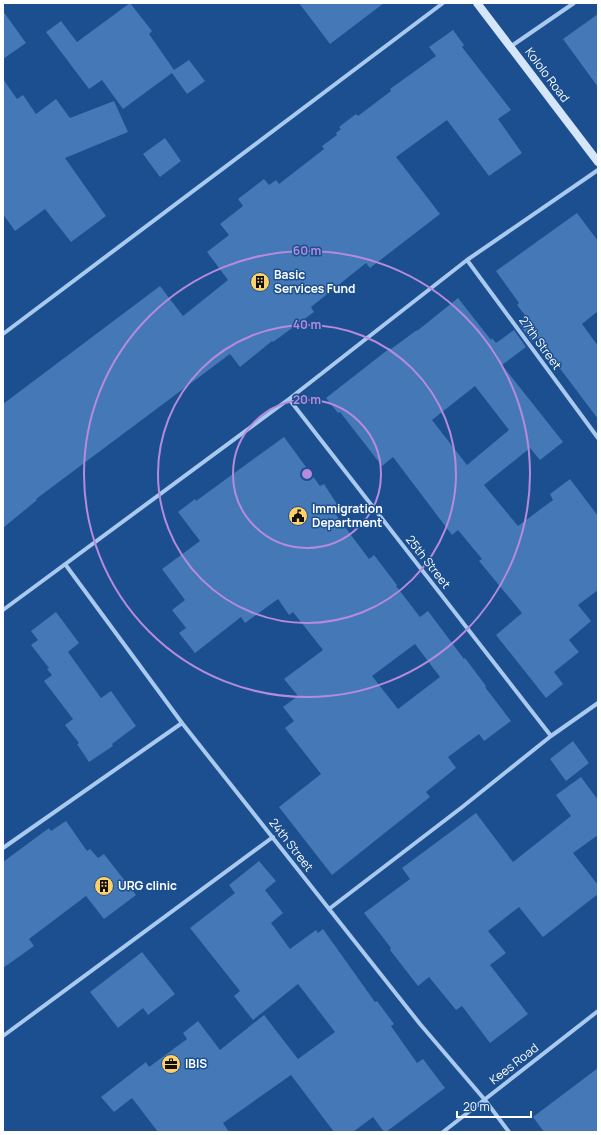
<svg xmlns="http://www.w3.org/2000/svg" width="601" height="1135" font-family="Manrope,sans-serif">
  <rect width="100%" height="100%" fill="#1b4f8f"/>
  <!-- building -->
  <path fill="#4478b7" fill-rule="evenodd" d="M130 3 152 31 149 34 174 70 189 60 205 81 187 94 172 73 123 109 102 80 89 89 46 32 61 21 77 42Z
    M299 3H384L330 44Z
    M3 11 26 43 3 59Z
    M598 14V87L563 39Z
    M453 30 464 45 462 47 511 110 498 119 522 153 489 176 447 120 396 157 440 214 370 268 366 263 311 307 314 312 273 342 272 341 240 367 230 354 36 499 37 500 3 528V404L160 286 183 316 228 280 207 252 229 235 220 224 243 206 238 199 264 179 269 185 276 180 279 184 324 149 322 146 337 135 336 133 341 129 339 127 356 114 358 116 391 91 390 89 436 56 429 47Z
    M3 79 17 99 23 95 36 114 56 99 70 118 114 101 128 132 65 158 106 216 71 242 45 209 15 231 3 214Z
    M165 138 181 161 160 177 143 154Z
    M577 213 598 241V311L582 324 598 346V419L537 338 532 342 520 325 528 319 517 305 519 303 496 271Z
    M458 298 491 340 492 338 496 343 514 330 526 347 502 365 563 442 540 460 530 448 484 485 518 526 553 500 550 494 570 479 598 516V590L578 605 591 621 569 640 579 652 554 672 563 684 546 698 496 635 522 613 479 561 482 559 458 530 452 535 393 457 382 466 340 412 338 413 326 398 390 348 391 349 417 330V331ZM475 386 509 430 467 465 432 420Z
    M284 437 320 486 324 484 337 504 331 508 369 559 374 555 397 585 396 586 420 617 428 611 464 659 465 658 486 686 485 687 511 721 484 741 479 734 448 757 456 768 426 792 430 797 332 875 279 807 321 774 285 728 294 721 283 707 298 696 284 679 323 650 293 612 289 615 278 599 245 623 241 617 195 653 179 633 186 628 172 610 185 600 162 569 200 541 178 512 195 499 196 501ZM415 644 440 677 398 709 372 676Z
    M56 612 79 643 68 652 101 698 111 691 136 726 112 744 113 746 89 762 77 744 79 743 65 725 73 719 44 681 52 675 47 669 49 668 31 645 38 640 31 631Z
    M573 741 589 763 566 781 550 759Z
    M581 777 598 800V835L573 853 598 885V894L543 937 519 907 488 931 506 953 490 965 528 1014 490 1043 462 1006 456 1010 429 977 418 986 390 950 391 948 364 913 410 879 402 868 476 813 513 862 571 816 556 795Z
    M66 821 87 851 90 849 98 858 104 854 136 895 104 919 86 896 29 939 34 946 3 968V862L49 828 51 831Z
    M259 861 276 881 265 890 283 913 271 923 290 949 316 930 318 933 323 929 375 1002 377 1001 394 1024 391 1026 417 1063 423 1059 445 1088 386 1132H384L373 1117 353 1132H334L291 1075 223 1123 229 1132H158L132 1098 114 1112 101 1097 146 1062 149 1067 187 1039 183 1033 198 1021 220 1050 264 1015 298 1059 335 1032 298 984 253 1020 234 996 240 991 190 928 235 893 229 885Z
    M142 952 175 994 148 1015 143 1008 118 1028 90 992Z
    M598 1068V1132H544L533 1117Z"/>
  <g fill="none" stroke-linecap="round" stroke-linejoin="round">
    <!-- street -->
    <path stroke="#a9c9ee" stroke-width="4" d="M510 47 574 3
      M467 260 598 438
      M3 334 443 3
      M289 399 551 736
      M65 564 182 723 420 1024 485 1100 509 1132
      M3 610 289 399 467 260 598 170
      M3 848 182 723
      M329 909 461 808 551 736 598 703
      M3 1036 273 837
      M443 1132 598 1011"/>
    <!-- secondary -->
    <path stroke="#d6e6fa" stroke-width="8" d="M477 3 598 162"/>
  </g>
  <!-- distance rings -->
  <g fill="none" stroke="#b68bdc" stroke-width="2">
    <circle cx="307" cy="474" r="74"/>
    <circle cx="307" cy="474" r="149"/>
    <circle cx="307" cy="474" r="223"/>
  </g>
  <!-- icons -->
  <defs>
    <symbol id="building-disc" viewBox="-11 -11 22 22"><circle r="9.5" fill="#ffd166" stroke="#1b4f8f"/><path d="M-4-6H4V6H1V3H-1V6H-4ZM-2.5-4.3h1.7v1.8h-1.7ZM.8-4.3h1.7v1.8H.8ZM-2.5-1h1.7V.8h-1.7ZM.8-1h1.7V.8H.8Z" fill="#111"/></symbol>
    <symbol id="civic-disc" viewBox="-11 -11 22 22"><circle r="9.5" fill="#ffd166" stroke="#1b4f8f"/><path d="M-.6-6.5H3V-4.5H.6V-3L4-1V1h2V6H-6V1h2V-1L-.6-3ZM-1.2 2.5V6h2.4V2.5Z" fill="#111"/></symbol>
    <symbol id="office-disc" viewBox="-11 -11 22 22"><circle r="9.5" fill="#ffd166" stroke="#1b4f8f"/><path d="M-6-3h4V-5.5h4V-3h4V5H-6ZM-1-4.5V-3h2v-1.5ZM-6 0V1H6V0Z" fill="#111"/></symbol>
  </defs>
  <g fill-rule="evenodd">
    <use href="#building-disc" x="249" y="271" width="22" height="22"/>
    <use href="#civic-disc" x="287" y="505" width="22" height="22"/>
    <use href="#building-disc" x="93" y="875" width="22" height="22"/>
    <use href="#office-disc" x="160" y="1053" width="22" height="22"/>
  </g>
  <g text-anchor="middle" stroke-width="3" stroke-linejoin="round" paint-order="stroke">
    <!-- street labels -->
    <g font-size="12" fill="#fff" stroke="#1b4f8f">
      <text transform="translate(547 75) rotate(53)" y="4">Kololo Road</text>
      <text transform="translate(540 343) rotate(54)" y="4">27th Street</text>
      <text transform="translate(428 562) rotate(52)" y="4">25th Street</text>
      <text transform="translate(291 845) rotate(52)" y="4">24th Street</text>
      <text transform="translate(514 1064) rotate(-38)" y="4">Kees Road</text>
    </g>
    <!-- poi labels -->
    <g font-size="12" font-weight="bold" fill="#fff" stroke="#1b4f8f" text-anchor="start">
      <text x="274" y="279">Basic<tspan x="274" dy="14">Services Fund</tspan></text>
      <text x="312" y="513">Immigration<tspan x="312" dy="14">Department</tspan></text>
      <text x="118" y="890">URG clinic</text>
      <text x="185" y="1068">IBIS</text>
    </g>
  </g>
  <circle cx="307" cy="474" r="6" fill="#b68bdc" stroke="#1b4f8f" stroke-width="2"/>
  <g font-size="12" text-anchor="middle" font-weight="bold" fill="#b68bdc" stroke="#1b4f8f" stroke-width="3" stroke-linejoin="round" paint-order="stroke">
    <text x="307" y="255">60 m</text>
    <text x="307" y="329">40 m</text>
    <text x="307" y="404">20 m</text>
  </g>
  <!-- border -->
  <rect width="601" height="1135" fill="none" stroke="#ffffff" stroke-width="8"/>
  <!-- scale -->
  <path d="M457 1111v6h74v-6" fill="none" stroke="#ffffff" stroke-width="2"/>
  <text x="463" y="1111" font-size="12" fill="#ffffff" stroke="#1b4f8f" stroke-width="3" paint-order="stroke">20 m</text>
</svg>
